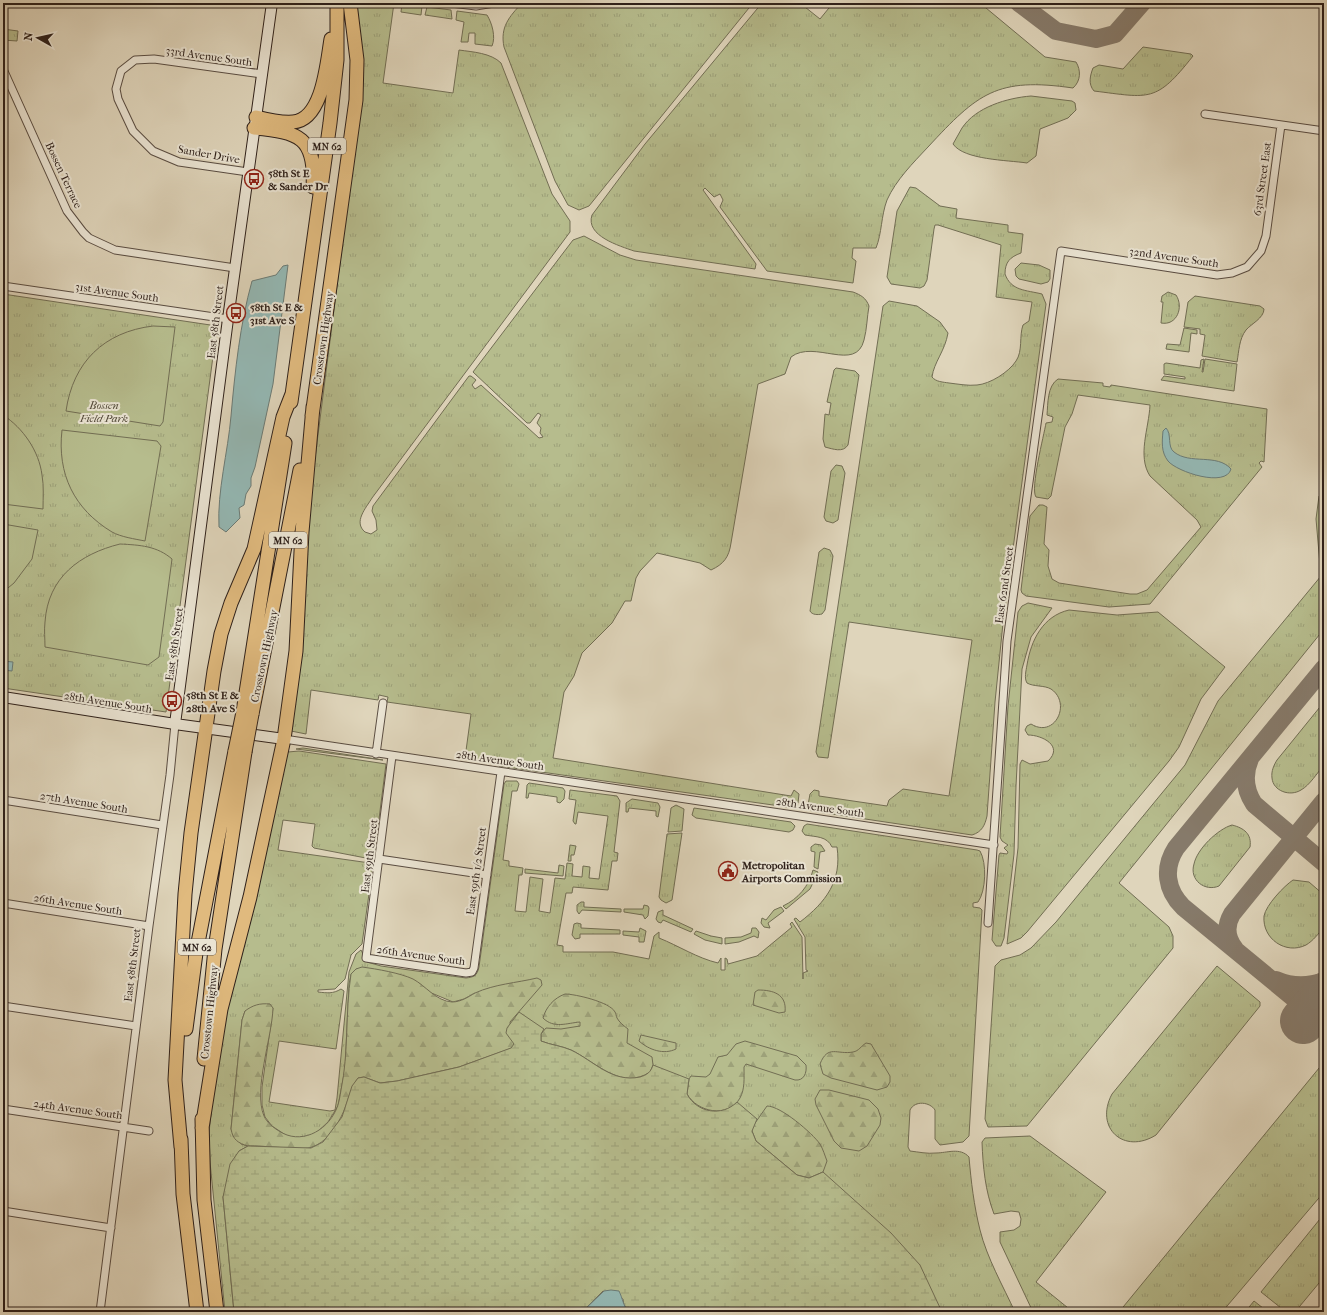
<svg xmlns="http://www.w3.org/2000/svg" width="1327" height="1315" font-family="'IM FELL French Canon',serif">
  <defs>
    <pattern id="grass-tufts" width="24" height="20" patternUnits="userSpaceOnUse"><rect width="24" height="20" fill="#b6bc8d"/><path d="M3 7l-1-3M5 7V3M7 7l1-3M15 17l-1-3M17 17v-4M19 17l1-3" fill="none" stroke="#9da179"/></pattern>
    <pattern id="forest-firs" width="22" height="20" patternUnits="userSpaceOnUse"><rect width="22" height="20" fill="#b6bc8d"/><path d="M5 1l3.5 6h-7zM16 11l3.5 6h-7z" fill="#9da179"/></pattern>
    <pattern id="wetland-marsh" width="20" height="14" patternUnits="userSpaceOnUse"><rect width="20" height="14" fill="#b6bc8d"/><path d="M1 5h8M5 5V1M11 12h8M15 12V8" fill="none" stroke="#9da179"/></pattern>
  </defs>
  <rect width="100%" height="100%" fill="#dfd5bb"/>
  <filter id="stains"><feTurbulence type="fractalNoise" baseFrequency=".005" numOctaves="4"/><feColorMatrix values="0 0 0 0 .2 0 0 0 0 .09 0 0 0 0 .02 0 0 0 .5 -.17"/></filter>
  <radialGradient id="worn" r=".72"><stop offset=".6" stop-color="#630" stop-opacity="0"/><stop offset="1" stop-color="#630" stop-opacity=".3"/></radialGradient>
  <!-- grass -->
  <path fill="url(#grass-tufts)" stroke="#726e54" d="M356 3H394L383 83 453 93 459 50C473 52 491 53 501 63L552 194 570 221V232L372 498C366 508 353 522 365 532L371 534 377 530 376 520 372 511 373 506 469 376H471L476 380 472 385 475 389 481 385 539 438 543 437 540 433 541 428 537 423 541 415 538 413 530 423H527L473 372 573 240 584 236 620 255 636 260 853 292C861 295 866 298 869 306 867 317 867 329 864 340 856 373 814 339 791 357L785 374 758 384 731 543C729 557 724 564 711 570L700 563 657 553 640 571 636 578 631 601H625L612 623 582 653 574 676 564 692 553 758 791 796 794 790 799 794 798 803 794 808 499 766V763L465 758 471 714 387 702 388 697 379 695 378 700 311 690 306 734 291 731 307 521 348 200Z
    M402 3 422 6 421 15 401 12Z
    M522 3H753L589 206 579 210 568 205 555 181 504 47C500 27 509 17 522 3Z
    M762 3H800L820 19 833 3H980L1045 57 1076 62C1081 70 1081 81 1073 88 997 77 978 93 928 147 913 163 896 180 887 200 881 216 882 233 876 248H853L852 258 856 261 853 283 767 271 720 207 723 200 720 194 714 197 705 188 703 190 754 261 756 264 755 269 634 251C620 246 585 236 592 215L645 144Z
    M427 7 451 10 452 19 425 15Z
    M457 11 487 15C492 23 496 37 492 46L475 44V33H469L468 42H461L464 22 456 20Z
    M3 29 18 31 17 41 3 40Z
    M1143 47 1191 54 1193 56C1156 103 1150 98 1094 91 1088 84 1090 76 1093 68L1099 65 1123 69Z
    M1031 96 1072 101 1075 103 1076 110 1068 118 1040 129 1036 156 1027 163C1007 160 964 160 953 144 956 139 959 133 962 128 976 107 1007 98 1031 96Z
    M910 187 916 188 940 206 957 209 956 218 1008 225V232L1023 234 1021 253C1010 257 1005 262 1005 274 1011 291 1026 290 1042 294L1046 304 1003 623 995 702 987 816C985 825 982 832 972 835L812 811 810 810 808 805 810 794 814 790 819 791V796L887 806 889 800 903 789 949 796 972 640 849 622 828 758 818 757 816 752 883 306 889 301 917 306 940 322 948 333C945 351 934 362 932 377 936 382 943 382 949 383 958 384 968 386 977 385 990 384 1009 372 1016 361 1023 351 1019 336 1023 325L1029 321 1032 302 996 297 1001 245 938 225H935L934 229 927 280 924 286 920 288 891 284 887 277 897 211Z
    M1021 263 1039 265 1050 270V279L1048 282 1041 284 1019 279 1016 276 1015 269Z
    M1168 292 1176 295C1184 307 1177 326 1161 323L1163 302H1161L1162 296Z
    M3 294 217 326 166 712 3 688Z
    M1195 296 1260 306 1264 309C1264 318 1251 324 1246 330 1239 339 1239 351 1237 362L1202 356 1205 335 1200 334V329L1184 327 1188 302Z
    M1184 328 1197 330V334L1191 333 1189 352 1166 349 1167 344 1180 345Z
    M1204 359 1202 372H1203L1205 359 1237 364 1234 391 1161 380 1164 376 1185 379V377L1164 374V364L1166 363 1200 368 1201 360Z
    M836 368 855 371 859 375 848 445C843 453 833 449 825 447L823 439 825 414 829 415 831 403 827 402 834 370Z
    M1058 379 1103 383V386L1110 387 1111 385 1267 409 1264 462 1261 461 1259 463 1262 467 1150 604 1109 607 1026 596 1022 593 1021 590 1030 516 1039 505H1043L1047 507 1044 544 1049 550 1048 566 1052 579 1059 583 1130 594H1137L1147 590 1201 527 1197 520 1150 476C1137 456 1149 428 1150 405L1078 395 1072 414 1065 427 1051 496 1048 499 1036 497C1030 489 1044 435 1046 423L1052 422 1053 417 1047 415C1048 404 1047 386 1058 379Z
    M836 465 842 466 845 473 838 520 833 523 826 521 824 517 831 471Z
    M1324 495V629L1119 883 1169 927 1173 936V948L1027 1126 988 1127 985 1119 995 966 1001 960 1020 955 1031 948 1056 922 1185 765 1218 701 1321 576 1316 519 1319 496Z
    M824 548 830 550 833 556 825 610 822 614C818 615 812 615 810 611L819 552Z
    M1028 603 1052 608 1031 637 1022 669 1016 786 1014 854 1004 938 1001 946H996L992 940 999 855 1000 853 1007 854 1008 852 1004 848 1008 845 1002 841 1000 837 1008 706 1018 612 1022 606Z
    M1069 610 1117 615 1158 612 1225 667 1201 699 1179 747 1169 761 1027 932 1021 938 1007 944 1018 848 1020 764 1022 760 1030 764 1048 761C1064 746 1042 735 1028 735L1025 730 1027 726 1031 724C1055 739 1072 703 1051 689 1044 685 1034 687 1027 683 1024 678 1026 671 1027 665 1031 640 1043 616 1069 610Z
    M1324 702V765C1317 773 1310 785 1301 790 1290 797 1273 791 1272 778 1271 771 1274 765 1277 760Z
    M303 748 383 760 296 749Z
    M299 751 386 764 374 858 371 859 314 848 312 846 315 824 283 820 278 850 370 863 373 865 362 944 351 955 345 979 335 989 318 990V992C327 993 333 994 341 989L344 991 336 1049 279 1041 269 1102 330 1111 335 1110 337 1098 349 972 356 954 361 950 367 962 381 966 466 978C474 977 477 976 479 967L504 784 506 781H517L519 784 517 791H512L503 860 509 861V866L523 868 522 875H519L515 911 526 912 530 877 543 879 539 911 550 913 555 878 565 879 567 863 573 864 572 876 582 877 583 866 590 867 589 878 599 879 608 816 578 812 576 824H575L573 821 576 800 569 799 570 790 617 796 620 801 614 852 618 853 617 861H612L608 890 573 887 572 893H566L557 945 563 946V952H613L649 959 654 936 659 932V938C679 946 697 958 718 963L721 958V970H725V958L727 959 728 964 757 956 792 927 790 924 792 922 802 937 803 979V973L808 971 806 970 805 937 794 919 796 918 800 922C826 902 842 881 837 847H832C827 836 816 837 805 835L802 831 804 826 807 824 977 850 980 851C987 863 986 891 978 902L973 903V907L980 908 982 910 969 1136 963 1142 940 1145 935 1139V1110C930 1102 915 1100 910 1110L908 1147 910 1151C919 1152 927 1154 936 1153 947 1153 960 1147 969 1157 971 1181 974 1206 980 1230 987 1258 1003 1286 1015 1312H912L494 1054 486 1057 475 993 464 999 453 1002 429 992 419 983 356 969 351 975 349 984 345 1069 338 1106 328 1122 315 1134 298 1139 287 1136 272 1126 265 1117 262 1105V1087L273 1008 245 1011 242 1020 231 1129 241 1144 248 1146 239 1151 223 1197 234 1312H225L210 1162 209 1133 212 1103 218 1048 284 756 288 752Z
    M529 783 563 788 565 791 564 799 560 803 557 802V797L529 793 528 798H526L527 785Z
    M632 799 658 803 660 807 658 817 656 816V811L629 808 628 812H626V803Z
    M676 805 684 809 682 831 668 832 671 808Z
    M694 808 791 822 795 826 793 830 789 832 696 818 692 815Z
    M1232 825C1244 828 1252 834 1250 847L1219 886C1205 892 1189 880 1194 864 1197 849 1218 829 1232 825Z
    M682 833 672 900 666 903 661 900 659 897 667 834Z
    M815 844 821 845 825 851 820 852 818 869 814 867 815 852 811 851V847Z
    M570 845 576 846 574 855H571V861H568Z
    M559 865 564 866 563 876 525 873V869L558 873Z
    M813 870 818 872 810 889 786 909 783 906C798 899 809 886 813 870Z
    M1293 880 1309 882 1324 895V927C1319 933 1313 941 1306 945 1286 955 1262 939 1264 916 1266 905 1284 886 1293 880Z
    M581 902H584V907L621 909V912L582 910 579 914 577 911V905Z
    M644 905 648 906 649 908 648 916 645 919 643 915 624 912V909H643Z
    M781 907 784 911 768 923 770 928 764 927 761 923 762 918 766 920 774 910Z
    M663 910V915L693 929 691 932 663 920 661 923 658 922 656 919 658 912Z
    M577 923 581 924V928L620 930V934H580V938L575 939 572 935 574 924Z
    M640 928 646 931 644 942H639V937L623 935V931L639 932Z
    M752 928H756L759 932 758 938 754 936 739 942 725 944V938L741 937 751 933Z
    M696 931 711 936 722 938V944L705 940 694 934Z
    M1217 966 1260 1002V1006L1156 1135C1124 1155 1094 1128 1112 1094Z
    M1324 1062V1192L1222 1312H1119Z
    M1030 1136 1106 1192 1036 1282 1073 1312H1033L1000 1242V1232L1014 1230 1020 1226 1021 1219 1019 1212 1011 1211 994 1214C985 1190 983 1167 982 1142L985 1138Z
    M1324 1214V1277L1295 1312H1286L1261 1292Z
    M1254 1301 1268 1312H1245Z"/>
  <!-- forest -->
  <path fill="url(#forest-firs)" stroke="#726e54" d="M362 967C377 969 400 973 413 979 426 986 436 1001 452 1002 461 1002 468 997 475 993 495 984 516 983 537 978L541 980 542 985 510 1022 514 1045 512 1048 459 1067 397 1081 380 1083 364 1077 358 1078C349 1090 348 1104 341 1117 335 1129 325 1143 312 1147 304 1151 262 1145 248 1146 238 1143 233 1140 231 1129L242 1020 245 1011C253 1005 260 1003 270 1004L273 1008C272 1038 253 1090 264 1116 267 1123 274 1128 279 1131 300 1145 326 1132 336 1110 339 1104 340 1096 341 1090 349 1052 345 1013 351 974L356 969Z
    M758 990C773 990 787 994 785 1012L779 1013 753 1005 755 992Z
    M565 994C575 994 610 1002 615 1012 616 1013 616 1016 617 1018 619 1022 624 1026 628 1029L627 1043 652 1057 653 1065 650 1072C621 1091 596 1062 571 1050 562 1046 551 1045 541 1041V1034L546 1028 561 1029 580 1026V1022C567 1023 554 1029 543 1018 546 1007 554 998 565 994Z
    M641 1035 676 1043V1049C664 1055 649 1050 639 1041Z
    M745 1041 797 1056 806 1065C807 1073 804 1081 795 1080L746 1064 744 1067C744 1078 745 1089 740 1098 728 1119 697 1112 687 1094L689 1079 691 1076 706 1077 710 1074 718 1057 727 1055 736 1044Z
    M866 1043 871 1044 890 1076V1082L887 1087 877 1090 831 1078 823 1074 820 1064C828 1044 837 1055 853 1052 859 1051 861 1046 866 1043Z
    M820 1090H829L869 1100 878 1109 881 1118 880 1125 867 1146 859 1151 841 1148 834 1141 816 1105 815 1099Z
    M767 1106C781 1106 812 1133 820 1144 823 1149 825 1156 827 1161L823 1172 809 1178 797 1175 756 1141 752 1131 753 1126Z"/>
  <!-- wetland -->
  <path fill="url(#wetland-marsh)" stroke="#726e54" d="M519 1012 544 1029 541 1034V1041C551 1045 562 1046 571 1050 594 1061 612 1083 640 1077 647 1075 651 1072 653 1065L689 1079 687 1094C697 1113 722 1117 737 1102L757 1119 752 1131 756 1141 797 1175 809 1178 823 1172 891 1233 920 1265 942 1312H629L624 1306 623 1299 603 1291 582 1312H234L223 1197 230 1164 239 1151 248 1146 311 1148 323 1142 342 1117 352 1086 358 1078 364 1077 380 1083 397 1081 459 1067 511 1048 514 1044 506 1033 507 1028Z"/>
  <!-- garden -->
  <path fill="#b6bc8d" stroke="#726e54" d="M153 326 175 327 163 422 160 426 66 411C73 362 104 332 153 326Z
    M3 415C23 428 39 451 42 475 44 486 43 498 43 509L3 504Z
    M62 430 157 441 161 446 145 541C135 539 121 537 112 532 74 509 57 474 62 430Z
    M3 524 38 530 32 559 14 583 3 592Z
    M120 544C140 545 157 546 172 559L159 657 148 665 45 647C45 639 44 630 45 622 48 577 80 554 120 544Z"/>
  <!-- water -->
  <path fill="#94b8b4" stroke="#6b7b76" d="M288 265 273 384 255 467 251 478V486L246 494 244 505 239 508 240 518 226 532 219 527C217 491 228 452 231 416 235 371 240 324 252 281L276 275 283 266Z
    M1166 428C1172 434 1167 447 1174 452 1190 465 1217 453 1231 469 1226 488 1177 472 1168 461 1161 452 1162 442 1163 431Z
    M3 661 13 662 12 671 3 670Z
    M611 1290 619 1291C623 1299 623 1306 629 1312H582L604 1291Z"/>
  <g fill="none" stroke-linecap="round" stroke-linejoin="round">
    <!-- taxiway -->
    <path stroke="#867a6a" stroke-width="18" d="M1019 3 1056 31 1096 39 1115 34 1142 3
      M1324 668 1176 848C1163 868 1166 890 1183 907L1324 1023
      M1250 759C1243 775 1245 790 1254 804L1324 863
      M1235 949C1226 938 1225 926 1232 914L1324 801
      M1276 980C1292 987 1308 987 1324 981"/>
    <!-- runway -->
    <path stroke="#867a6a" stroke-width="46" d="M1303 1021 1324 996"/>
    <defs>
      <path id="street" d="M451 3 476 6 494 3
        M3 69 67 211 83 232 89 238 115 250 235 268
        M1205 114 1324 131
        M248 172 179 162 153 151 133 131 118 99 116 89 121 71 135 60 154 59 262 74
        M3 286 228 319
        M284 739 994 845
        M376 754 383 703
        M392 756 366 958 466 973 472 972 474 968 501 772
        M3 800 162 825
        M379 859 487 875
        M3 903 149 926
        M988 923 1007 641 1061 251 1217 275 1232 273 1247 267 1261 251 1266 236 1281 125
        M3 1006 136 1026
        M3 1109 149 1131
        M3 1211 111 1228
        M3 1311 8 1312
        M100 1312 149 926 170 775 175 724"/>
      <path id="secondary" d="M3 697 175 724 284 739
        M175 724 228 319 272 3"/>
      <path id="highway" d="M256 117C268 120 281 123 293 122 323 120 327 62 331 39
        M254 128C299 132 316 137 313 187
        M291 402 330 123 337 60V3
        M312 416 356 100 357 60 350 3
        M243 712 285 443
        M252 714 300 470
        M186 1029 196 953 235 751
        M204 1059 215 949 245 752
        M202 1119 204 1200 217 1312
        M202 1128 221 1009 250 897 284 739 296 651 302 532 313 407
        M181 1139 183 1194 197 1312
        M181 1147 175 1080 185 894 191 833 214 671 221 634 231 603 254 549 283 417 292 394"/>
    </defs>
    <!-- street casing -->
    <use href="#street" stroke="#5a4d42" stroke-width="9"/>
    <!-- secondary casing -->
    <use href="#secondary" stroke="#2e201a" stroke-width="12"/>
    <!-- highway casing -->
    <use href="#highway" stroke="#2e201a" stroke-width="15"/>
    <!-- street -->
    <use href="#street" stroke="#eae4d3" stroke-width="7"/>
    <!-- secondary -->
    <use href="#secondary" stroke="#eae4d3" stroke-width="10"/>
    <!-- highway -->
    <use href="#highway" stroke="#e0ba7e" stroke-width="13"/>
    <defs>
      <path id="highway-bridge" d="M235 751 243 712
        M245 752 252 714"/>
    </defs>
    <!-- highway-bridge casing -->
    <use href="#highway-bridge" stroke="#2e201a" stroke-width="15" stroke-linecap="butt"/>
    <!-- highway-bridge -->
    <use href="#highway-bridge" stroke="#e0ba7e" stroke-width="13"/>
  </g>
  <!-- icons -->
  <defs>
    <symbol id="bus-ring" viewBox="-11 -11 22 22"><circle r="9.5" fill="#eae4d3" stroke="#8f2418" stroke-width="1.5"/><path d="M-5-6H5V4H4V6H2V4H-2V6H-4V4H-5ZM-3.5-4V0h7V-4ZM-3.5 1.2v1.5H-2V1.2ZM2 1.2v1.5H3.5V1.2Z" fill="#8f2418"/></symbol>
    <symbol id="civic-ring" viewBox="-11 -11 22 22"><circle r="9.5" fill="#eae4d3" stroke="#8f2418" stroke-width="1.5"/><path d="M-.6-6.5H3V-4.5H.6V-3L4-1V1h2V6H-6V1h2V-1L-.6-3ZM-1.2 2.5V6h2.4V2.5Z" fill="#8f2418"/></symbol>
  </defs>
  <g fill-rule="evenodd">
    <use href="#bus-ring" x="243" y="168" width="22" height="22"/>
    <use href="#bus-ring" x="225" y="302" width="22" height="22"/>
    <use href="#bus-ring" x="161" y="690" width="22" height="22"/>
    <use href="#civic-ring" x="717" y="860" width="22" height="22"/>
  </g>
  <g text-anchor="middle" stroke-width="4" stroke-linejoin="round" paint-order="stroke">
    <!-- shield labels -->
    <g fill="#eae4d3" stroke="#665b52" stroke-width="1">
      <rect x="308" y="138" width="38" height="16" rx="3"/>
      <rect x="269" y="532" width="38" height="16" rx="3"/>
      <rect x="178" y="939" width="38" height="16" rx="3"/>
    </g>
    <g font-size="10" font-weight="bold" fill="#2e201a">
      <text x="327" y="150">MN 62</text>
      <text x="288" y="544">MN 62</text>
      <text x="197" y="951">MN 62</text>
    </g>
    <!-- street labels -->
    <g font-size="11" fill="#2e201a" stroke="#eae4d3">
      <text transform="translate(209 56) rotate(8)" y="4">33rd Avenue South</text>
      <text transform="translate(209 154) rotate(10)" y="4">Sander Drive</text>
      <text transform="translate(64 175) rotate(65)" y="4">Bossen Terrace</text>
      <text transform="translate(1262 179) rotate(-82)" y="4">63rd Street East</text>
      <text transform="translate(1174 257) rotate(8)" y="4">32nd Avenue South</text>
      <text transform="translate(117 292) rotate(8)" y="4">31st Avenue South</text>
      <text transform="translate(215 322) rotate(-83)" y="4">East 58th Street</text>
      <text transform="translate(323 338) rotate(-82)" y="4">Crosstown Highway</text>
      <text transform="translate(1004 585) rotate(-82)" y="4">East 62nd Street</text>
      <text transform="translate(174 644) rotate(-82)" y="4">East 58th Street</text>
      <text transform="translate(264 656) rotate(-78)" y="4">Crosstown Highway</text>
      <text transform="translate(108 702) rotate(9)" y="4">28th Avenue South</text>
      <text transform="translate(500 760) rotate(8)" y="4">28th Avenue South</text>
      <text transform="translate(84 802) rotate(9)" y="4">27th Avenue South</text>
      <text transform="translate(820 807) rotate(8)" y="4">28th Avenue South</text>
      <text transform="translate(369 856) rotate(-83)" y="4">East 59th Street</text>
      <text transform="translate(476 871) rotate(-82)" y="4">East 59th 1/2 Street</text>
      <text transform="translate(78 904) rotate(9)" y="4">26th Avenue South</text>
      <text transform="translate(421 955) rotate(8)" y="4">26th Avenue South</text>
      <text transform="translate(132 965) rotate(-83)" y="4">East 58th Street</text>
      <text transform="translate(209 1012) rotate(-84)" y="4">Crosstown Highway</text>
      <text transform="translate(78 1109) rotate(8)" y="4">24th Avenue South</text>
    </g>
    <!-- poi labels -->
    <g font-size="11" font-weight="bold" fill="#2e201a" stroke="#eae4d3" text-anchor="start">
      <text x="268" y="177">58th St E<tspan x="268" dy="13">&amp; Sander Dr</tspan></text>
      <text x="250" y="311">58th St E &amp;<tspan x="250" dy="13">31st Ave S</tspan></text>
      <text x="186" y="699">58th St E &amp;<tspan x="186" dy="13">28th Ave S</tspan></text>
      <text x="742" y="869">Metropolitan<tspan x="742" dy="13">Airports Commission</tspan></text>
    </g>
    <!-- park labels -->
    <g font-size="11" font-style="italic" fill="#504737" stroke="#eae4d3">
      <text x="104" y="409">Bossen<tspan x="104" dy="13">Field Park</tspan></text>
    </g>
  </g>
  <!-- margin -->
  <rect width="1327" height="1315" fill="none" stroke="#dfd5bb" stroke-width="16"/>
  <rect x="4" y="4" width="1319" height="1307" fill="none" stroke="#2e201a" stroke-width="2"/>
  <rect x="8" y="8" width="1311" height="1299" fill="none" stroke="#2e201a"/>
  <!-- north arrow -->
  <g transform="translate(38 38) rotate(278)" stroke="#eae4d3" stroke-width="3" paint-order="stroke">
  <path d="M0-3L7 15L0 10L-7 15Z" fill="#2e201a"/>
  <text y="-6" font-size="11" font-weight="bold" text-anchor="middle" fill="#2e201a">N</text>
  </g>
  <rect width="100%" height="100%" filter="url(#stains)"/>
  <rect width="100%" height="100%" fill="url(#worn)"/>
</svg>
